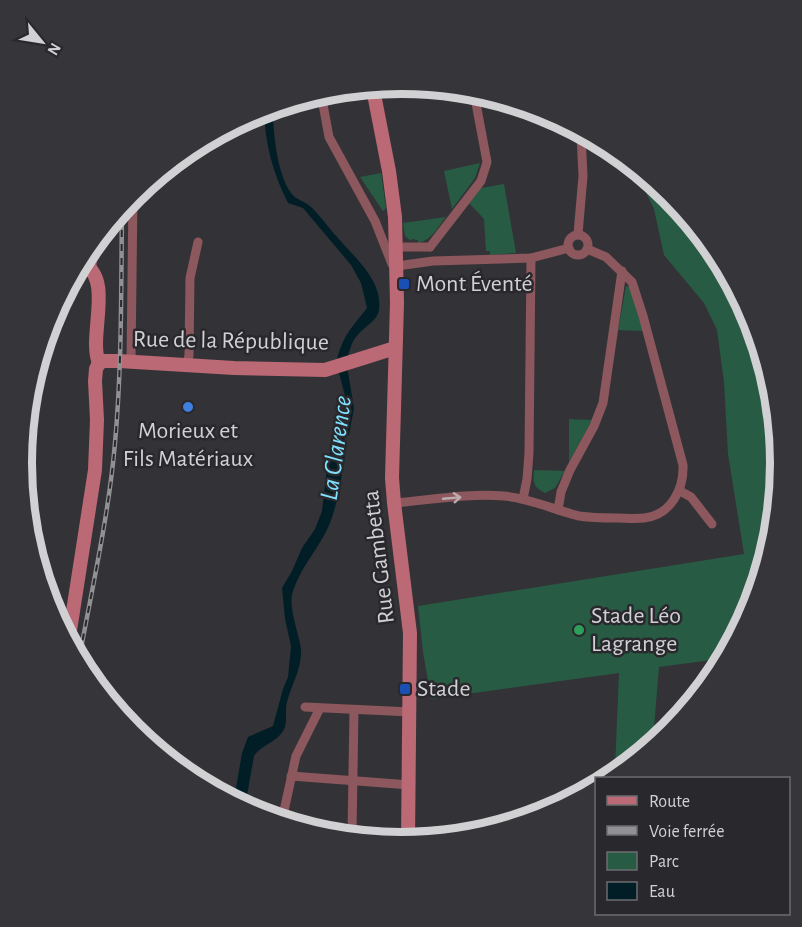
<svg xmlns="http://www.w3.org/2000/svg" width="802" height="927" font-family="'Alegreya Sans',sans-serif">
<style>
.green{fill:#275b44}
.water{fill:#011e26}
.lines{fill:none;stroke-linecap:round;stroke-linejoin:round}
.street{stroke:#8c575d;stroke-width:9}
.secondary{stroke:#bb6974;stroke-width:14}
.rail-casing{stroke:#919194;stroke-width:4.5}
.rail{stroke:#29292d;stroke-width:2;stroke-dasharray:7;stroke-linecap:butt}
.oneway{stroke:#bcacb0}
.transit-dot{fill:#1a4fb4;stroke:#29292d;stroke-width:2}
.shop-dot{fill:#3f7fe0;stroke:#29292d;stroke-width:2}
.leisure-dot{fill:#2e9e5b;stroke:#29292d;stroke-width:2}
.labels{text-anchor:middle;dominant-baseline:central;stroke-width:5;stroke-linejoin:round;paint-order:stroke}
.poi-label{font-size:24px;fill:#d1d1d4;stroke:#29292d;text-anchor:start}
.street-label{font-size:24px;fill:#d1d1d4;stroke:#29292d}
.water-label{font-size:26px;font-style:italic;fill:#7fe1ff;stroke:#29292d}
.rim{fill:none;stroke:#d1d1d4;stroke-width:8}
</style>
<rect width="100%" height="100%" fill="#333337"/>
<g class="green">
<path d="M480,163L475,178L452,209L444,171Z"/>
<path d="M636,172L670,195L752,318L781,463L752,609L719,659L659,667L654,727L672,729L669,732L615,769L619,673L431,699L423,652L418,606L744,554L728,454L724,382L717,330L704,303L664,255L654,209Z"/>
<path d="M381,173L386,208L383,211L360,177Z"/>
<path d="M504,184L516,253L490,255V251H486L484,219L469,203L481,188Z"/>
<path d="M446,217C438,227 432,240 418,243V240L412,239L411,241L405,236L403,223Z"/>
<path d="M626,286L632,288L643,331L618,330Z"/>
<path d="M569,419L592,420L569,462Z"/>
<path d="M534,470L565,471L555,488L545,493C533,487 533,483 534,470Z"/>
</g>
<g class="water">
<path d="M273,109C273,133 277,173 291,193C296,200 304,201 310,206C320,215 328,227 337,237C354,257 383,280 379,310C377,322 363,327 356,337C351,343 350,351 347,358L336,363C343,335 350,330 367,308L361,283L351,265L303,208L288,203C273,174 265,144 264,111Z"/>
<path d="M347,366L354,408L349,435H345L344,442L347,443C342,470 340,497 330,523C320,548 299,568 292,595C289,609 299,634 301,649C302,669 292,683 287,702C284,714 290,726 279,736C271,744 261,746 254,756L245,807L234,800L242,753L248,737L273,726L283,689L288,677L291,646L285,619L282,588L292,571L302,548L315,529L322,511L327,467L337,421L342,419L345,396L338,369Z"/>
</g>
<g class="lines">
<g class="street">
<path d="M322,99L329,137L375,221L392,264L397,266L433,261L531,258L569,248"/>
<path d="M578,234L583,176L581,135"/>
<circle cx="578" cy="245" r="10"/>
<path d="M397,247H430"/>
<path d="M430,247L481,181L487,162L475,98"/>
<path d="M92,269L93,253"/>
<path d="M131,361L133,194"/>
<path d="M187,365L189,355L190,278L198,242"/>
<path d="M680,491L691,497L712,524"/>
<path d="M523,499L527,479L529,453L531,258"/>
<path d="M394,503C430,500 468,493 504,496C530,498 554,510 579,516C592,518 603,518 616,518C625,518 635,519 644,518C671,515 684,489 683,465L643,316L632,282L606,257L587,249"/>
<path d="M558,510L561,492L570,470L594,426L603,403L622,271"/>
<path d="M305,707L411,712"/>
<path d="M291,776L410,785"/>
<path d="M282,820L296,756L320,708"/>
<path d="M352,834L354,710"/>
</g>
<g class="secondary">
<path d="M373,89L389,171L395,217L397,303L392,478L394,503L410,633L408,842"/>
<path d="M85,265C113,281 88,337 99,363"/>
<path d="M99,363L104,361H119L234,368L325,370L395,348"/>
<path d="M69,637L95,470L97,420L95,381L96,369L99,363"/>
</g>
<defs>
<path id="rail" d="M80,654C93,584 109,513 115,443C122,366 121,288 122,211"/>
</defs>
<use href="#rail" class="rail-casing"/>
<use href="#rail" class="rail"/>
</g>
<defs><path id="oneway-shaft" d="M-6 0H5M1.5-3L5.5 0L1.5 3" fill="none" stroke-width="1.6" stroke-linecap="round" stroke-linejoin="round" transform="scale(1.5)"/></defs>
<use class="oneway" href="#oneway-shaft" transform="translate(452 498) rotate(-5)"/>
<g class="transit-dot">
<rect x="398" y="278" width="12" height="12" rx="3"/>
<rect x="399" y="683" width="12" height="12" rx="3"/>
</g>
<circle class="shop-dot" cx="188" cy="407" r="6"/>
<circle class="leisure-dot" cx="579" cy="630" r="6"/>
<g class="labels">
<g class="poi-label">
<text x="416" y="284">Mont Éventé</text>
<text x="188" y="431" text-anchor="middle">Morieux et<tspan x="188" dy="28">Fils Matériaux</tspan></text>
<text x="591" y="616">Stade Léo<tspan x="591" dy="28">Lagrange</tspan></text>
<text x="417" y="689">Stade</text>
</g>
<g class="street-label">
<text transform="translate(231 341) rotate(1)">Rue de la République</text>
<text transform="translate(379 557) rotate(-97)">Rue Gambetta</text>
</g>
<g class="water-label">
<text transform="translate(336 448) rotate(-82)">La Clarence</text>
</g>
</g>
<path d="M0 0H802V927H0ZM32 463a369 369 0 1 1 738 0a369 369 0 1 1-738 0Z" fill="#36363a" fill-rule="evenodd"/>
<path class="rim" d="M32 463a369 369 0 1 1 738 0a369 369 0 1 1-738 0Z"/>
<rect x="595" y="777" width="195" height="138" fill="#29292d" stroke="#6c6c70" stroke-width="1.5"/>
<rect x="607" y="796" width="30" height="9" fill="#bb6974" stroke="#6c6c70" stroke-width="1.5"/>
<text x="649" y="807" font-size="18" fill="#d1d1d4">Route</text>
<rect x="607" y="826" width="30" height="9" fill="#919194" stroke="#6c6c70" stroke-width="1.5"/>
<text x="649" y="837" font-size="18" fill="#d1d1d4">Voie ferrée</text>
<rect x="607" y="852" width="30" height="18" fill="#275b44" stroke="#6c6c70" stroke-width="1.5"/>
<text x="649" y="867" font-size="18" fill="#d1d1d4">Parc</text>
<rect x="607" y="882" width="30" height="18" fill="#011e26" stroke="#6c6c70" stroke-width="1.5"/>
<text x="649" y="897" font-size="18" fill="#d1d1d4">Eau</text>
<g transform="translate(42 42) rotate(120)" stroke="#29292d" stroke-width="4.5" paint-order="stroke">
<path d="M0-4.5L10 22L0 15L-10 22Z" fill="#d1d1d4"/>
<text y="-9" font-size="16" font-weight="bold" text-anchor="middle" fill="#d1d1d4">N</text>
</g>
</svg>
